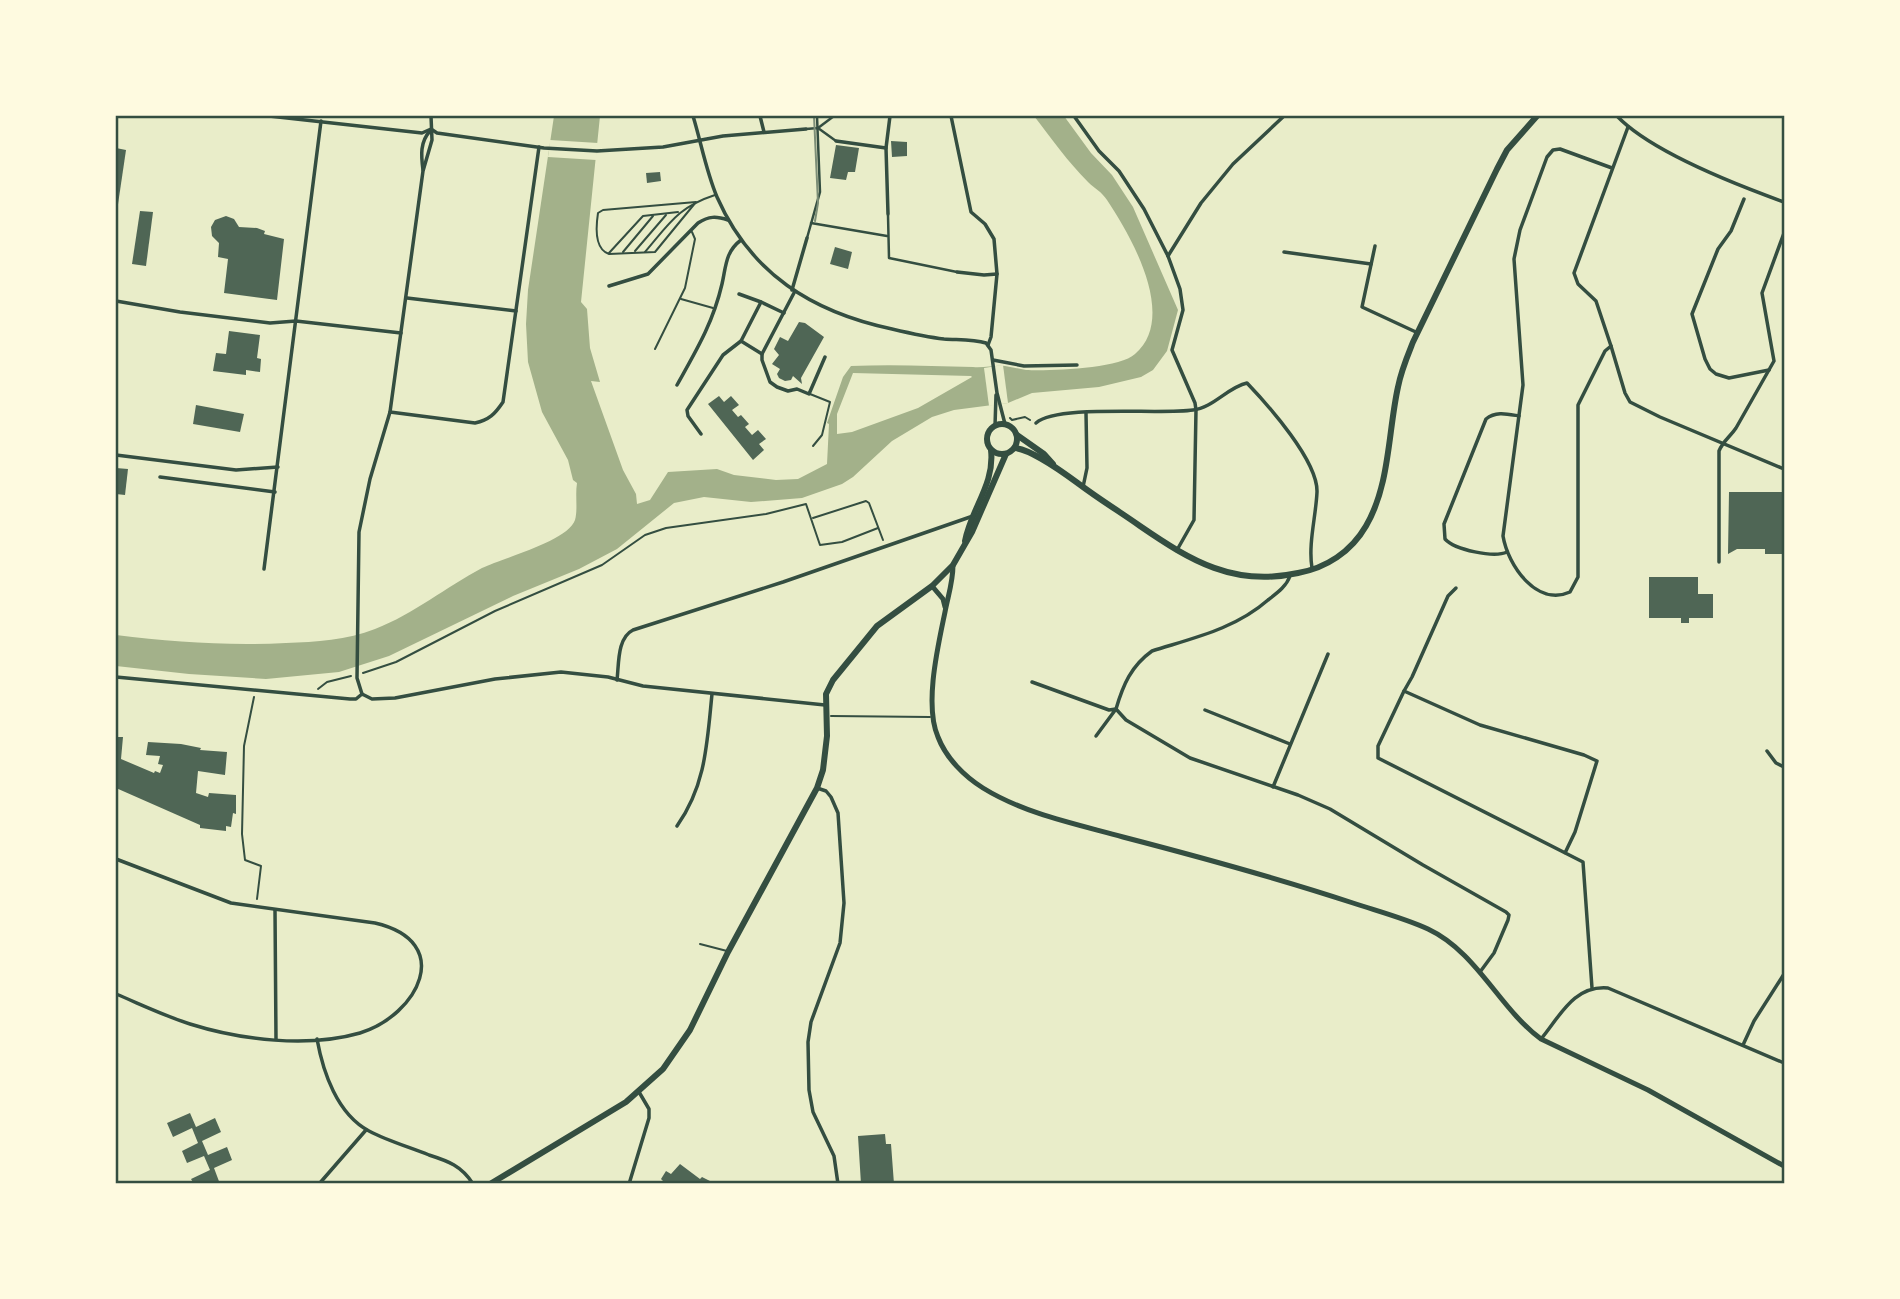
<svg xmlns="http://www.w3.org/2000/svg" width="1900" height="1299" font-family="'Fira Sans',sans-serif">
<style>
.water{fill:#a3b18a;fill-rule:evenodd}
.pier{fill:#e9edc9}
.building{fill:#4f6655}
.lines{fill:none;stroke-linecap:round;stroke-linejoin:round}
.path{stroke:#344e41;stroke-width:2}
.service{stroke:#344e41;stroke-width:2}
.pedestrian{stroke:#344e41;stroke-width:2.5}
.minor{stroke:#344e41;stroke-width:3.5}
.secondary{stroke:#344e41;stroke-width:5}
.primary{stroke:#344e41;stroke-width:6}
.tram{stroke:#7c8e77;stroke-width:2}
.neatline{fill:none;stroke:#344e41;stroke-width:2.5}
</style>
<rect width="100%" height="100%" fill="#e9edc9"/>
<path class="water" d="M554,116H600L581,302L587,309L590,348L600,382L591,381L623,470L636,494L637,504L650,500L668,472L717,469L734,475L776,480L798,479L827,464L829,424L827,423L843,377L851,366C892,364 933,366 973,367C984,368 995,365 1005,366C1012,367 1019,369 1026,370C1049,371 1119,369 1135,354C1178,317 1131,236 1107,200C1102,192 1094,188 1088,182C1068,162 1051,138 1034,116H1064L1091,153L1112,175L1133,207L1178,310L1167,351L1153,370L1141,377L1099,387L1032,393L1008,403L954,410L932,417L892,441L853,477L842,484L802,498L751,502L704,497L674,503L617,549L579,569L513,596L389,656L339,672L266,679L189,674L116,666V635C173,642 228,646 286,643C316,642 347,640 375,629C414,614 446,587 482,568C503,558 568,541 575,520C578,509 575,495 577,483L573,480L568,460L542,412L528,362L526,324L528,290ZM853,373L971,376L972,377L918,408L852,432L837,434V414Z"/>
<g class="pier">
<path d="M550,140L598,143L596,160L548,157Z"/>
<path d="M1003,365L1008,403L989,406L984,368Z"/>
</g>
<g class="building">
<path d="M891,141L907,142V156L892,157Z"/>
<path d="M836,145L859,148L855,172H848L846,180L830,178Z"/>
<path d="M116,148L126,150L117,211H116Z"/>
<path d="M660,172L661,181L647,183L646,173Z"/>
<path d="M140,211L153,212L146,266L132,264Z"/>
<path d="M226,216L234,219L239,227L257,228L265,231L264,234L284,239L277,300L224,293L228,259L218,257L219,243L212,236L211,227L215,220Z"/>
<path d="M835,247L852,252L848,269L830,264Z"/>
<path d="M799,322L805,323L824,337L801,378L802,384L793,376L791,380L785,381L779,378L777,374L780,369L772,364L779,355L774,349L780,337L788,341Z"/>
<path d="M229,331L260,335L257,358L261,359L260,372L246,370V375L213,371L216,353L226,354Z"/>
<path d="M719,396L724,402L731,396L739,405L732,410L738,417L741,415L749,424L745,427L752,435L758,430L766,439L759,444L764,450L753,460L708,404Z"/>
<path d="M196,405L244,414L240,432L193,424Z"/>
<path d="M116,468L128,469L125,495L116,494Z"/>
<path d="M1729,492H1784V554H1765V549H1737L1728,554Z"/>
<path d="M1649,577H1698V594H1713V618H1689V623H1681V618H1649Z"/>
<path d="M117,737H123L121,759L154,773L155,771L160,773L163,765L158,764L160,756L146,755L148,742L181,744L201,748L200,750L227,752L225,775L198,771L196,793L208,797L209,793L236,795V814L233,813L231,827L226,826V831L200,828V825L116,788Z"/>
<path d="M190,1113L196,1127L215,1118L221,1132L202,1141L208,1155L227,1147L232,1160L214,1168L220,1184H194L191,1179L210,1170L204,1156L187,1163L182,1151L198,1143L192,1128L173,1137L167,1123Z"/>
<path d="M885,1134L886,1144H891L894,1184H861L858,1136Z"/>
<path d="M680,1164L700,1179L702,1177L716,1184L665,1183L661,1179L666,1171L671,1174Z"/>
</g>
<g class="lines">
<g class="path">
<path d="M1010,418L1012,420L1025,417L1030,420"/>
<path d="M813,518L866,501L869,503L883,540"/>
<path d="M363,673L396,662L495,611L602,565L645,535L666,528L766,514L806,504L820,545L842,542L878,528"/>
<path d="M318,689L327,682L351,676"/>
<path d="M254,697L244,746L242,834L245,860L261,866L257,899"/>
</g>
<g class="service">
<path d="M696,202L655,252L609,254C594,249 596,226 598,213L603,210Z"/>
<path d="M635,251L666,215"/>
<path d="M623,252L653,216"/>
<path d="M645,252C669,224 678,207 715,195"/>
<path d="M609,253L643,216L678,212"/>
<path d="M681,299L713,308"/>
<path d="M655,349L685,288L695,239L692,232"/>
<path d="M810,394L830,402L822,435L813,446"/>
<path d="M831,716L930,717"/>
<path d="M700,944L727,951"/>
</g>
<g class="pedestrian">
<path d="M818,128L834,116"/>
<path d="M806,129L818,128L836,141"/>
<path d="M888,215L889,258L957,272"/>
<path d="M811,223L887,236"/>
<path d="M807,238L820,192L817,116"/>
</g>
<g class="minor">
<path d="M269,116L422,133L431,129L437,133L544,148L597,151L663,147L723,136L806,129"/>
<path d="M693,116C701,142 706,171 717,197C751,274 812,312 892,329C909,333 926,337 944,339C958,340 973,339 986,343L991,350L997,393L1005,424"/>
<path d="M760,116L764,132"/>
<path d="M951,116L971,212L985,224L994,239L997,274L991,337L988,345"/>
<path d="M1074,116L1099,151L1119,171L1144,209L1168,256L1180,289L1183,310L1172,350L1195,403L1196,410L1194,520L1177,550"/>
<path d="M1617,116C1651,152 1737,185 1784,202"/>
<path d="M836,141L886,148"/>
<path d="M1612,168L1560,149L1553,150L1547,157L1520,230L1514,259L1523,385L1503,536C1508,566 1537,607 1570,592L1578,577V405L1605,351L1611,346L1596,301L1578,284L1574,273L1628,127"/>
<path d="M423,170C421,155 420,142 430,131"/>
<path d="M1744,199L1731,231L1718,249L1692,314L1705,359L1710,369L1716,374L1729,378L1769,370"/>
<path d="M888,214L886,148L890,116"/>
<path d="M1375,246L1362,307L1418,333"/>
<path d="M1284,252L1371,264"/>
<path d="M1168,256L1201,203L1233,164L1284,116"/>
<path d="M957,272L984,275L997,274"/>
<path d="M609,286L648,274L698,223C709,216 716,216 728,220"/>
<path d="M792,290L807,238"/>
<path d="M795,291L762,354V360L770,382L777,387L788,391L797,389L809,394L825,357"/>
<path d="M739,294L761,302"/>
<path d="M407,298L516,311"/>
<path d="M116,301L180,312L270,323L296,321L401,333"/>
<path d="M741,341L762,354"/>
<path d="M1611,346L1625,393L1630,402L1660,417L1784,469"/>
<path d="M993,360L1024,366L1077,365"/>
<path d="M677,385C696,351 713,323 722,284C726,267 725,252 741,240"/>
<path d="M390,412L475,423C489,420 495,414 503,402L539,147"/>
<path d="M1036,423C1058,404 1161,415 1193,410C1213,408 1228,387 1247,383C1268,405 1318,461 1317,492C1316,516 1308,544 1312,568"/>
<path d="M995,426L996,395"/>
<path d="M701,434L688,416L687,410L723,355L741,341L761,302L784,313"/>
<path d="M116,455L236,470L278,467"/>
<path d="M160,477L275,492"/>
<path d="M1083,487L1087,468L1086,413"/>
<path d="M1507,552C1494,558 1455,550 1445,539L1444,524L1486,419C1496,411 1507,414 1519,416"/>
<path d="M1719,562V451C1723,441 1730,437 1736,428L1774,361L1762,293L1784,233"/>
<path d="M264,569L321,121"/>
<path d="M1290,576C1286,587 1277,593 1268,600C1235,629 1193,638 1152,651C1131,666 1123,685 1116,709L1126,720L1190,758L1298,795L1330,809L1423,865L1506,912L1509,915L1508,920L1494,953L1480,972"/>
<path d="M116,677L350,699H356L362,694L372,699L395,698L495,679L561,672L608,677L643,686L825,705"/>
<path d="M617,680C619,664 617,638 633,630L783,582L973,516"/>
<path d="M1032,682L1109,710L1116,709L1096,736"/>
<path d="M1404,691L1412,677L1448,596L1456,588"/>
<path d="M362,694L357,678L359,532L370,479L390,412L423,171L432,140L431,116"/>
<path d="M1205,710L1290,744"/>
<path d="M1767,751L1776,763L1784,767"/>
<path d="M1273,787L1328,654"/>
<path d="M817,788L826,791L831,797L838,813L844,903L840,943L811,1022L808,1042L809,1090L813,1112L834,1156L838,1184"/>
<path d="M677,826C706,785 707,743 712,694"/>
<path d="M1565,853L1575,832L1597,761L1584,755L1480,725L1404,691L1378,746V758L1583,862L1592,988"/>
<path d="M116,859L231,903L375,923C456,942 418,1015 360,1033C308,1048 241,1040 190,1024C165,1016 140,1004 116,994"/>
<path d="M275,910L276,1039"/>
<path d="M317,1039C323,1072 337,1114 369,1131C388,1141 409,1147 429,1155C448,1161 462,1166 473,1184"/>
<path d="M1541,1039C1560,1016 1574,985 1608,988L1784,1063"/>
<path d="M1743,1045L1754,1021L1784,974"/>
<path d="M319,1184L366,1130"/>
<path d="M629,1184L649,1118V1109L639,1092"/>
</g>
<g class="secondary">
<path d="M953,565C953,582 948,596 945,612C938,646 924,705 938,737C946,758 964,776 983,788C1025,814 1076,824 1123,837C1200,857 1277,878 1353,903C1377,911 1404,918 1428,929C1477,952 1499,1008 1541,1039L1648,1090L1784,1166"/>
<path d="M932,586L943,599L945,607"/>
</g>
<g class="primary">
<circle cx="1002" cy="439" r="15"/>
<path d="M1017,435L1044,454L1053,464"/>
<path d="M1015,448C1033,450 1064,473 1079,484C1099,499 1120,512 1140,526C1191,561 1234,587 1298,573C1326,568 1351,552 1366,526C1390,485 1388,432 1398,387C1401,371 1407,357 1413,342L1497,169L1507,150L1537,116"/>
<path d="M965,541C971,509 995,484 991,450"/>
<path d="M490,1184L626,1102L663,1069L690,1030L728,952L817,788L823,770L827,736L826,694L833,680L877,626L932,586L953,565L972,532L1006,454"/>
</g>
<path class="tram" d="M814,116L818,203L815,221"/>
</g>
<rect width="1900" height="1299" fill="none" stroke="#fefae0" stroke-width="234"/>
<rect x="117" y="117" width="1666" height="1065" class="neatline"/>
</svg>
